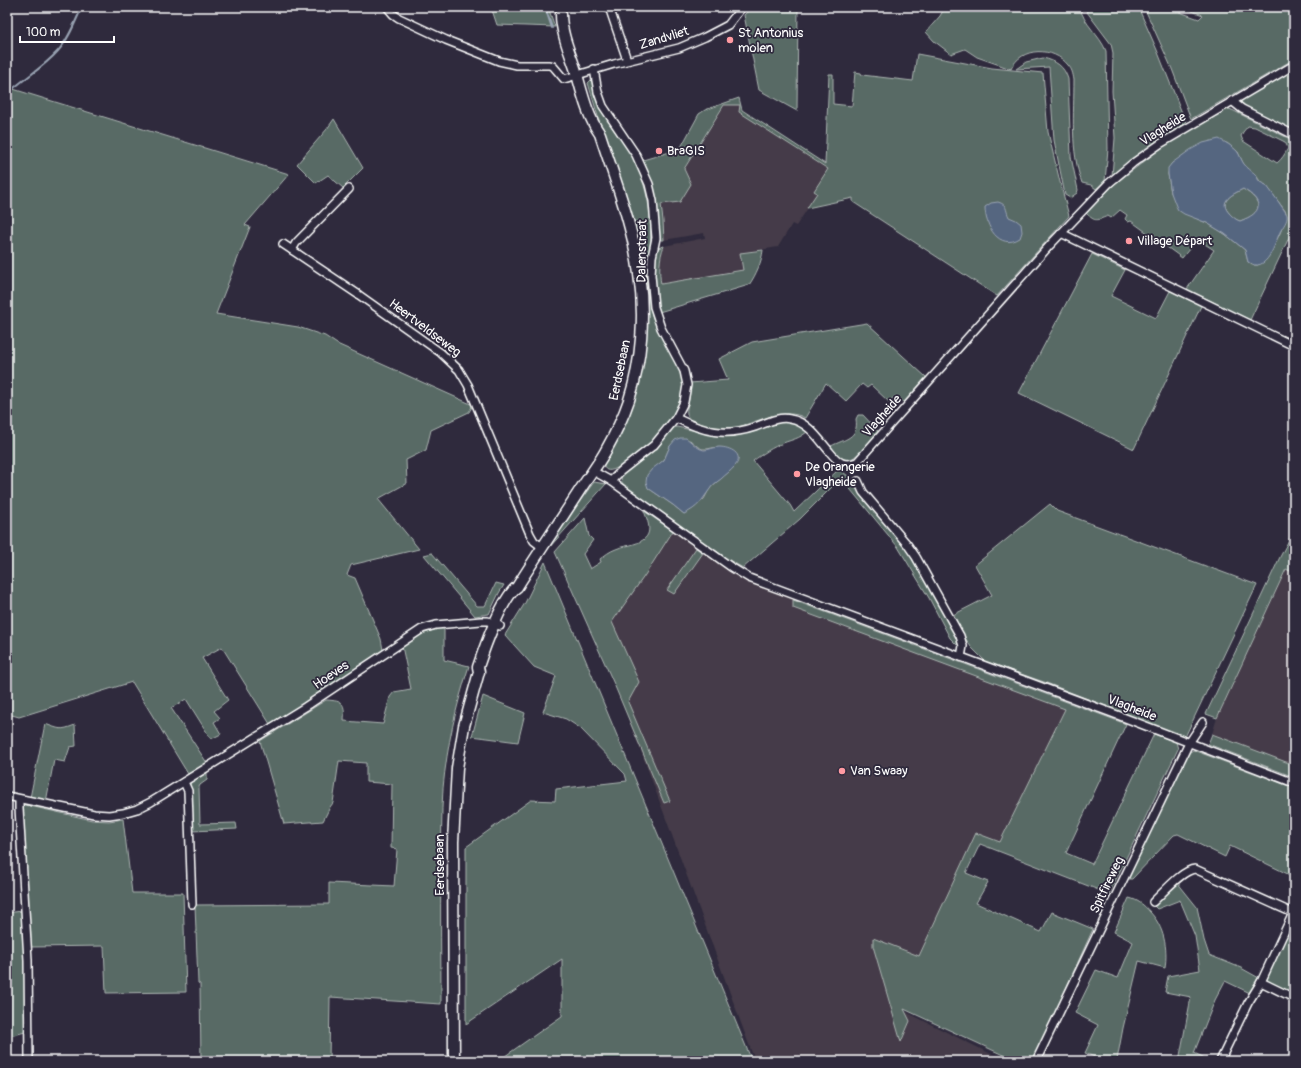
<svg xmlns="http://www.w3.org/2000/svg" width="1301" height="1068" font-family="Pangolin,sans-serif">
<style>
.built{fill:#443b48}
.green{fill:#586b65;stroke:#acb5b2;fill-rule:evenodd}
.water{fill:#556680;stroke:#99a3b3;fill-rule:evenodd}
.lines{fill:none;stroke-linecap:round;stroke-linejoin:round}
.stream{stroke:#99a3b3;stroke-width:2}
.street-casing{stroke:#fff;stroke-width:10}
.secondary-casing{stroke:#fff;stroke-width:13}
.street{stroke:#2f2a3d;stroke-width:7}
.secondary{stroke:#2f2a3d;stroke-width:10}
.poi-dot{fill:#ff9aa2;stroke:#2f2a3d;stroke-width:1.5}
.labels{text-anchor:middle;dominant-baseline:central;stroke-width:3.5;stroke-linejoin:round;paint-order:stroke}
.poi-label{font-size:13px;fill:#fff;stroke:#2f2a3d;text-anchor:start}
.street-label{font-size:13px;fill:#fff;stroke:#2f2a3d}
</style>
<rect width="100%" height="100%" fill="#2f2a3d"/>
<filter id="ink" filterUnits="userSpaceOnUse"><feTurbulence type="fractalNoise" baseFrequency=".025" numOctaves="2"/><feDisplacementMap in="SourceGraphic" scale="8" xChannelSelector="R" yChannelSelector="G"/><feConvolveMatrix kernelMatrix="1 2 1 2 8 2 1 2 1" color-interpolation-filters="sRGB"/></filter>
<g filter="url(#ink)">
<g class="built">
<path d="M724,105H740V112L828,169L815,191L818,193L796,226L792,224L778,247L741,253L743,270L661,284L660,263L662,252L664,246L705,238L704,233L664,240L663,221L660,204L680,202L684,169Z"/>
<path d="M674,530L741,578L1071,705L1001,847L978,838L919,960L882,953L904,1011L1005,1061H755L641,751L614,684L616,682L596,628Z"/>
<path d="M1286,569L1294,573V765L1212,734L1217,718Z"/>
</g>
<g class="green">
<path d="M491,7H548L555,27L497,25Z"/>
<path d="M759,7H798L797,111L759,90L744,15L749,10Z"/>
<path d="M945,7H1080C1083,24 1100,35 1106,51L1108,149L1105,181L1096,189L1091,185L1082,183C1070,150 1074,114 1074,80C1073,74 1072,69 1068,65C1054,47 1021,46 1011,69L977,57L965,49L951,54L934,41L926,32L940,16Z"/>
<path d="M1085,7H1138L1157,50L1186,123L1160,140L1112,176L1115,138L1112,91L1113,53L1111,44L1087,12Z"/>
<path d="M1144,7H1166L1199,19L1203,15L1181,7H1294V59L1191,119L1172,69Z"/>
<path d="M917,54L992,68L1043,73L1048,132L1060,182L1069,216L997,296L853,202V198L807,208L817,193L814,191L828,169L739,112L740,105H724L684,169L691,184L680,202L661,204L663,221L664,240H661L658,238C658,209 655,187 643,160L680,149L699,114L705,110L739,98L742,110L825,164L829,74H833V104L852,106L855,72L861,73L862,75L913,81Z"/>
<path d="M1043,58C1056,61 1064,66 1068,79L1071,157L1078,190L1077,193L1070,198L1065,195L1054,140L1049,67L1016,69L1026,62Z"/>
<path d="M1294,68V134L1243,107L1241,103V99Z"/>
<path d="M591,80C593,84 593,88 594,92C595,98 598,103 601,109C609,125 621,139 631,154C641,172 648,195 650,215C653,248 644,282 652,315C658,335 685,372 684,390C682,409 666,427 653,441C647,446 600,490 604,460L623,422L646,317L611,160L588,83Z"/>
<path d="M13,89L289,174L245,225L250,227L216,314L298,327L325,336L337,344L473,405L469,412L431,430L426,450L406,460L407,483L378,499L419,549L351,565L347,575L355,578L381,639L383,650L328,688L270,724L222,647L202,658L228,700L214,711L220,718L214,722L221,734L211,739L186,699L171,708L207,763L188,774L132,682L19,717L12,715L7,728V95Z"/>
<path d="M1226,108L1232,110L1294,141V227L1250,320L1187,289L1214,250L1197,239L1182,258L1131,221L1128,222L1125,219L1127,215L1120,210L1111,218L1108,216C1095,221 1095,222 1085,212L1116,183L1172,140ZM1248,126L1255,127L1285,142L1288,148C1285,154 1282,159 1277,163L1243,141L1241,136L1243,132ZM1227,143L1238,152L1243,163L1249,170L1256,175L1261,183L1266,185L1286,212C1282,237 1273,246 1258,265H1252L1248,262L1245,250L1225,234L1207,223L1197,219L1171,193L1168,174L1169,168L1172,163Z"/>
<path d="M334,119L363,168L343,188L328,175L316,183L297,164L327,129Z"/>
<path d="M1243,189C1264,202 1263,213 1240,221C1236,220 1233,217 1230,214C1217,201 1233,194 1243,189Z"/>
<path d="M664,246C659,258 659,272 661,284L743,270L740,253L763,250C762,261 756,275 749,285L659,312C656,296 650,262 658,248Z"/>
<path d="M1092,254L1125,270L1111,296L1156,318L1170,291L1201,306L1134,449L1019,393Z"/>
<path d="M867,323L926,377L904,402L894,397L889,402L871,385L867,388L862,384L846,401L826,383L805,418C786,407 758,421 739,427C728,428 689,429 687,414C686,410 688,404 689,399C690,394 690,388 690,383L728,380L719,359L752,342Z"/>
<path d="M858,415H863L878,431C872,438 853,465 843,460C839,458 834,450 831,446C845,439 859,438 856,419Z"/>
<path d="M788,421C795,423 802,426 807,432C798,439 794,439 783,443C773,447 762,454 753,461L790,505L794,512L839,469L848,476L906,547L920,571L958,637L957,645L950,638L929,598L898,547L841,478L800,519L743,568L729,560L626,487C622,483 620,481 622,475L649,454L673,428L677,427L715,435L782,422ZM690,440C702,451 702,450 717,447L734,467L710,488L704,499L684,514L673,505L648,488L659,464L664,460L670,446Z"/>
<path d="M594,482L606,484L548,549L547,546Z"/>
<path d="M1050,504L1057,511L1257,585L1185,737L1044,682L986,662L971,647L951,616L992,595L975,565Z"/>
<path d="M644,511L673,531L645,575L612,622L639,682L628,702L670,801L664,803L614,684L555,552L585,518L589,536L593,540L583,554L590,569L601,562L600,559C605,555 610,551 616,549C622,546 629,546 634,544C654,538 650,526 644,511Z"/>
<path d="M1291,536L1294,538V573L1286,569L1217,718L1206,714L1280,557Z"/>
<path d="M696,548L703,553L674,594L667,590Z"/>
<path d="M432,553L477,606H485L496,583L504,585L499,593L489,614L475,616L424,555Z"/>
<path d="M545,562L752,1061H498L562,1016V959L466,1024V847L531,800L555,801L556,789L627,781L625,774L580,728L566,719L543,712L556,676L534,667L505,635L525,603Z"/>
<path d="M793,600L1126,724L1066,853L1092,864L1154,734L1176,742L1178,749L1109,894L980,844L966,873L988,882L976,903L1041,932L1052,912L1093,929L1033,1061H1016L904,1009L910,1021L901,1042L873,946V938L919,956L976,833L1000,842L1065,709L793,608Z"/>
<path d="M440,628H444V660L469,666C456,706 447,746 443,788C441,815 442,843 441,870C440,915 441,960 441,1004L330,997L329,1061H201L200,984L198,983L195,905L329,904V883L394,886L397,849L391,848L392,784L366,782V763L339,761L333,803L330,807L323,821L284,824L260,741L326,700C344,701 345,703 344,721L383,724L390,697L394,692L411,689L402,646L422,634Z"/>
<path d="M483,696L525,713L518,742L472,736Z"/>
<path d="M45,724C60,729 60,731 75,725L76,746L70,747L65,762L54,760L46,802L30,798Z"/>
<path d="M1212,734L1294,765V777L1208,744Z"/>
<path d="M1193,750L1294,788V877L1230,846L1225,857L1178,834L1174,835L1132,879H1126L1187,754Z"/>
<path d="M207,773V780L200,785L199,787L200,824L236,823L237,829L192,831L190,783Z"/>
<path d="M21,804L92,820L109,821L123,819L132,893H183L186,992L106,993L104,946L31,947Z"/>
<path d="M1177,882L1197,907L1204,940L1209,955L1241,968L1259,978L1250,993L1225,981L1215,1000L1194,1053L1212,1061H1179L1191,997L1165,992L1168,976L1200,970L1195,936L1180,900L1157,909L1153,905Z"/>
<path d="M1129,898C1138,900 1144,905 1150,912C1164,927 1168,948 1165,968L1139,961L1123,1028L1117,1060L1119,1061H1104L1085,1053L1098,1025L1075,1013L1096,970L1118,978L1133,942L1114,932Z"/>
<path d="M22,911L25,969V1032L7,1037V913Z"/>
<path d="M1294,920V994L1264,980Z"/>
</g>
<g class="water">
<path d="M1219,139C1225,142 1232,146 1237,151C1240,155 1241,160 1244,164C1247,168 1252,171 1255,174C1257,177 1258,180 1260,182C1262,183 1264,184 1266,185C1268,187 1286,212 1287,215C1288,221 1283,226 1280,232C1275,243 1267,275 1248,262L1245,250L1225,234L1207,223L1184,214L1178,210L1176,206L1171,193L1168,174V168L1172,163L1190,150L1203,143ZM1243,189C1264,201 1263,213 1240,221C1236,220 1233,217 1230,214C1217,201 1233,194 1243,189Z"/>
<path d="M998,202C1008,205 1005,209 1009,217L1016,220L1021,224L1022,232L1020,238C999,251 985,226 985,207L991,203Z"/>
<path d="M680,438H686C691,441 697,449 704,450C709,450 714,447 719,447C730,447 745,454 735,466C731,471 725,475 721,479C717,482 712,485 710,489C701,501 699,507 684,514L673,505L648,488L646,482L647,475L652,469L664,460L670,446L675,440Z"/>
</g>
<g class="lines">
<g class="stream">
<path d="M545,7L552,28"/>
<path d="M7,94C23,79 43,68 58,51C69,39 75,22 82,7"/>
</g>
<defs>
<g id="street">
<path d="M387,7L393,14L399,18L446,40L499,61L517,65H550L553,66L564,79L614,64L679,48L705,37L728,25L742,7"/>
<path d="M609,7L627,60"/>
<path d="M594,69L598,92L603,106L636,155L649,184L653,201L656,238L652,257L651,275L654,307L661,328L684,371L687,385L684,402L676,418L654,445L621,471L611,481"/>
<path d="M1232,101L1242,109L1294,135"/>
<path d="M1061,233L1294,346"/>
<path d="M283,244L359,295L441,353L459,370L468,385L530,534L534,541L542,547"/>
<path d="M292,250L296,243L349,189"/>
<path d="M676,418C704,432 725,437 755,427C766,423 779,416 790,419C808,422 818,438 829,451C833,456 837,461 842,463C847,465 852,464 857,462L1050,245L1108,184L1133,163L1160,144L1294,65"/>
<path d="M593,471L611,481L731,567L749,578L1120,716L1294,783"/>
<path d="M858,481L863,492L907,544L916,557L960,636L963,646L961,657"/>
<path d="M184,782L188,791L192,904"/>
<path d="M7,796L94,814L109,815L123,813L137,809L151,802L305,707L422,629L436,625L481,621H488L500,626"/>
<path d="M19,799V808L28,960L29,1061"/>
<path d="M1153,902C1163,893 1182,870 1195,869L1293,913"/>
<path d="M1261,982L1294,911"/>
<path d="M1036,1061L1189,743L1203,722"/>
<path d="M1220,1061L1248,1003L1261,982L1294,998"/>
</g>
<path id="secondary" d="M454,1061L453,842L457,768L464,726L479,672L478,667C484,649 502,598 517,587C537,555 558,524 578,493C587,479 597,466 605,452C614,436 623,418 629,400C642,360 645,315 639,274C633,226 615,180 600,134C587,116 582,92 576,71C570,53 561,33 561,14"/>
</defs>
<use href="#street" class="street-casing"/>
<use href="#secondary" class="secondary-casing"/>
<use href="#street" class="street"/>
<use href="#secondary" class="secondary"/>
</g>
</g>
<g class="poi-dot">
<circle cx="730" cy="40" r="4"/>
<circle cx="659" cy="151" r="4"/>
<circle cx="1129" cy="241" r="4"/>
<circle cx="797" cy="474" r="4"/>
<circle cx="842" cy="771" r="4"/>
</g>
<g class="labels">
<g class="poi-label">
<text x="738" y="33">St Antonius<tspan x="738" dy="15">molen</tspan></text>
<text x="667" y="151">BraGIS</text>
<text x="1137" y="241">Village Départ</text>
<text x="805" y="467">De Orangerie<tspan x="805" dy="15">Vlagheide</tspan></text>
<text x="850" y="771">Van Swaay</text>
</g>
<g class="street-label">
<text transform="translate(664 38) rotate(-17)">Zandvliet</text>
<text transform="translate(1163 129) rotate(-32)">Vlagheide</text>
<text transform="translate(642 251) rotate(-89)">Dalenstraat</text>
<text transform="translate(425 328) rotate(37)">Heertveldseweg</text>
<text transform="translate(620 370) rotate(-78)">Eerdsebaan</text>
<text transform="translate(882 416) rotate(-48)">Vlagheide</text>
<text transform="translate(331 675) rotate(-34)">Hoeves</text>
<text transform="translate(1132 708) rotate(21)">Vlagheide</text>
<text transform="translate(440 865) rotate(-90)">Eerdsebaan</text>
<text transform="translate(1107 885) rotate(-64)">Spitfireweg</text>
</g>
</g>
<rect width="1301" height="1068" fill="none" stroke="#2f2a3d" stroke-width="24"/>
<rect x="12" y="12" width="1277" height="1044" fill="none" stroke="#fff" stroke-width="1.5" filter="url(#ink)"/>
<path d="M20 36v6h94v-6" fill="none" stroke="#ffffff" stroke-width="2"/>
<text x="26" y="36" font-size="12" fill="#ffffff" stroke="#2f2a3d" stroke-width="3" paint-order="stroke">100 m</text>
</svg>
